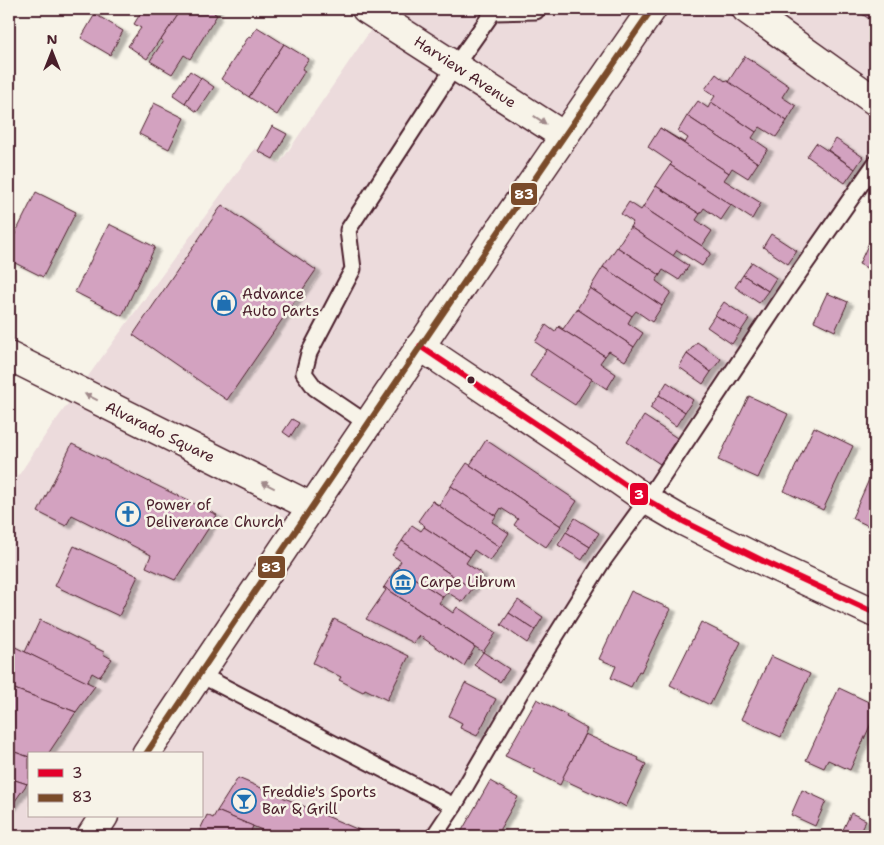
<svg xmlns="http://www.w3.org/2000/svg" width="884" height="845" font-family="'Shantell Sans',sans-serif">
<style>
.built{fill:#ecdbdc;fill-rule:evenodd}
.building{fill:#d3a2c0;stroke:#4a1f2b;filter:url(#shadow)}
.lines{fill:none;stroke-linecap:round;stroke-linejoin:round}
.service-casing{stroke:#4a1f2b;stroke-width:19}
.minor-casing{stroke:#4a1f2b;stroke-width:31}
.primary-casing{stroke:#4a1f2b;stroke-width:31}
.service{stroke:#f7f3e8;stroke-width:15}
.minor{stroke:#f7f3e8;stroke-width:28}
.primary{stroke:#f7f3e8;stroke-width:28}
.bus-1-casing{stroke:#f7f3e8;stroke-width:10}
.bus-2-casing{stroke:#f7f3e8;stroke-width:10}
.bus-1{stroke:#e4002b;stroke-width:6}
.bus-2{stroke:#7a4b2a;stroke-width:6}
.oneway{fill:#a0898a}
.bus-dot{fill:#4a1f2b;stroke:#f7f3e8;stroke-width:2}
.labels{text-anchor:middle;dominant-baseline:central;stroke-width:5;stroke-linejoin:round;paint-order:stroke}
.street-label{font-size:15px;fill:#4a1f2b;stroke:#f7f3e8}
.poi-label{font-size:15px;fill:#4a1f2b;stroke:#f7f3e8;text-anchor:start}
.line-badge{stroke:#f7f3e8;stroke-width:2}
.badge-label{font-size:14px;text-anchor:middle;font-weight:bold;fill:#fff}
</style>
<defs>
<filter id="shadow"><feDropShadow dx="5.5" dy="3" stdDeviation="1" flood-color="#0004"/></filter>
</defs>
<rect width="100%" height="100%" fill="#f7f3e8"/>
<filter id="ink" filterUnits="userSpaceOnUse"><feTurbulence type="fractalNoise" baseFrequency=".02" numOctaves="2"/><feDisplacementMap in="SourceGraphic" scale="10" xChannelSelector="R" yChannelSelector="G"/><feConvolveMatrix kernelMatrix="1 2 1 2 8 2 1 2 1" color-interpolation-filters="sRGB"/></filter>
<g filter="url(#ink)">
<path class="built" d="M385,9H875V177L583,592L441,836H9V490L48,431L255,148L280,163ZM29,754H201V816H29Z"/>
<g class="building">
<path d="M143,9H182L161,40L160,39L147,59L128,46L141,28L134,24Z"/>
<path d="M182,9H217L214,13L217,15L190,59L184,55L172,74L150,61L163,41L161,40Z"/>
<path d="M855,9H875V23Z"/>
<path d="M95,14L123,31L110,55L81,38Z"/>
<path d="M257,27L284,44L249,97L221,79L249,36L251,37Z"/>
<path d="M284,44L309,59L302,69L305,71L277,115L249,97Z"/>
<path d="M745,56L789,86L782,97L796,106L787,121L728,82Z"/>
<path d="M190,71L201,78L185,103L173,95Z"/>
<path d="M716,74L725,81L726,80L787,121L776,137L760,127L756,132L711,102L715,96L705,89Z"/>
<path d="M201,78L214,87L197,112L185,103Z"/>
<path d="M698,101L708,108L711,102L756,132L752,138L768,149L758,163L687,116Z"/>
<path d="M154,103L184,118L169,149L139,134Z"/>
<path d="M687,116L758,163L748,178L732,168L729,173L660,128L685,143L688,138L678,131Z"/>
<path d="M272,126L287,134L273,159L258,151Z"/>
<path d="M660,128L729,173L724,180L761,203L752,219L670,165L672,163L648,147Z"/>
<path d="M836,139L863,157L855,169L828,150Z"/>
<path d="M816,143L855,169L845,183L807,156Z"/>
<path d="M670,165L731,205L721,220L704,208L700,214L656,186Z"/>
<path d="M656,186L700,214L696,220L712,231L702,246L643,207Z"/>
<path d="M36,192L76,212L43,277L9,260V246Z"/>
<path d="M629,202L641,210L643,207L702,246L711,253L702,266L677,250L673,256L630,227L633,222L621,214Z"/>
<path d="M222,205L316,270L227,400L133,335Z"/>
<path d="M109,224L155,247L122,316L75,292Z"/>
<path d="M630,227L689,266L679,280L663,270L660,275L617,247Z"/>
<path d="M875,230V272L859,264Z"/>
<path d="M771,234L797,251L788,264L763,247Z"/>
<path d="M617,247L660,275L656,281L671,292L662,306L603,267Z"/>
<path d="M752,262L776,278L768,291L743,275Z"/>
<path d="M603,267L662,306L652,322L636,311L632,316L590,288Z"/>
<path d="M743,275L768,291L759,303L735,287Z"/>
<path d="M590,288L632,316L628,323L643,333L634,347L577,309Z"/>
<path d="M827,293L848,302L835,331L814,321Z"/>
<path d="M724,302L749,319L741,331L715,315Z"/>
<path d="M577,309L634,347L625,361L609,351L605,356L558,327L559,326L563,329Z"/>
<path d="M715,315L741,331L732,344L707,327Z"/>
<path d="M546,325L555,332L558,327L605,356L600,363L616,374L607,389L535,342Z"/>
<path d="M697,342L721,359L711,372L687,354Z"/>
<path d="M547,349L592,379L575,405L530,376Z"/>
<path d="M687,354L711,372L703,384L679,367Z"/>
<path d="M667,382L693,400L685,412L659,395Z"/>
<path d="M659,395L685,412L676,426L650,408Z"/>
<path d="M749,396L788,414L758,478L718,460Z"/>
<path d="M644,416L677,438L660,464L627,442Z"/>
<path d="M292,419L299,423L290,437L283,432Z"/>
<path d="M814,427L853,446L823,510L784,491Z"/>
<path d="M486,440L577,501L561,526L470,465Z"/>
<path d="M72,444L217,515L175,580L146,567L151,555L72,515L66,526L38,512Z"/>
<path d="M467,463L561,526L546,547L514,525L518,519L501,508L496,516L451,486Z"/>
<path d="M875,466V529L852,518Z"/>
<path d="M451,486L496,516L492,522L509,533L500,547L432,501L439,505Z"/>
<path d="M432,501L500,547L490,561L474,550L470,557L424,527L425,526L418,521Z"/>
<path d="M575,518L599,533L590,547L566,532Z"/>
<path d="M412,525L421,531L424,527L470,557L466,563L482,574L472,589L402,541Z"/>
<path d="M566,532L590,547L582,560L558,545Z"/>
<path d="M402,541L472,589L463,602L447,592L443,597L397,567L401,561L392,555Z"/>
<path d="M74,546L138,576L119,616L55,586Z"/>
<path d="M397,567L443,597L439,603L453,613L457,607L496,633L483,652L509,669L500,682L474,665L483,652L384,587Z"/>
<path d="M384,587L475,647L464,666L420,636L414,643L366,619L386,590L383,588Z"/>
<path d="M631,591L671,609L641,672L639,671L631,687L611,678L616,666L599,659Z"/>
<path d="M518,600L543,617L535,630L509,613Z"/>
<path d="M509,613L535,630L527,643L501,625Z"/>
<path d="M334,619L409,656L387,700L365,689L363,692L339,680L341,677L313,663Z"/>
<path d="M40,620L104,652L103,654L112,659L99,677L92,673L87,683L25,652Z"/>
<path d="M701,622L741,642L710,705L670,685Z"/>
<path d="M9,644L95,686L76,712L9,687Z"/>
<path d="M771,656L810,674L781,737L741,719Z"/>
<path d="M465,683L496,699L477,736L460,728L462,723L449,716Z"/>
<path d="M9,687L76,712L48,754H29V757L9,750Z"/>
<path d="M839,688L875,705V715L850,770L828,760L824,768L806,760Z"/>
<path d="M537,699L567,715L566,717L587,729L560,785L534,772L535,770L505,756Z"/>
<path d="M585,734L639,758L638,760L646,764L626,807L619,803L618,805L562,779Z"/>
<path d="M9,750L29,757V782L27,784L9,778Z"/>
<path d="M9,778L27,784L10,808L9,807Z"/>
<path d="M238,778L373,836H276L217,811Z"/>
<path d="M490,781L518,797L496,836H463L460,834Z"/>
<path d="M802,790L826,801L815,826L791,815Z"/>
<path d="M217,811L253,826L249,836H197L207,815L213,818Z"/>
<path d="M851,813L866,820L858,836H840Z"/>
</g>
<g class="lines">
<defs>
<g id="service">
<path d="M368,424L315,388L304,373L309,353L353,269L348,230L455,66L493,12L536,11L537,9"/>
<path d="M199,674L454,806"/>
<path d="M434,836L454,806L523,688L602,562L647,500L787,290L875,164"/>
</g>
<g id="minor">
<path d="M366,9L564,136"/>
<path d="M746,9L875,101"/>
<path d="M420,346L578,452L647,500L683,521L763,561L875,613"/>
<path d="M9,356L312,507"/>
</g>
<g id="primary">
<path d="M146,754C313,504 481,255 652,9"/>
<path d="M91,836L104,816"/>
</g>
</defs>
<use href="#service" class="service-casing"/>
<use href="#minor" class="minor-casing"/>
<use href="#primary" class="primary-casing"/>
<use href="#service" class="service"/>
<use href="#minor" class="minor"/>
<use href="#primary" class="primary"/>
<defs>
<path id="bus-1" d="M420,346L578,452L647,500L683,521L763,561L875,613"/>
<path id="bus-2" d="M146,754C313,504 481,255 652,9"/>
</defs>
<use href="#bus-1" class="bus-1-casing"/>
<use href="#bus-2" class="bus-2-casing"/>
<use href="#bus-1" class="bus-1"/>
<use href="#bus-2" class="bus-2"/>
</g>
<defs><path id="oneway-solid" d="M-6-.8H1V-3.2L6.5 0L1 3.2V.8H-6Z" transform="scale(1.25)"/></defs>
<g class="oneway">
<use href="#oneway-solid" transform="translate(540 120) rotate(33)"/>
<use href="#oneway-solid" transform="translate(91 397) rotate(-154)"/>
<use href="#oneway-solid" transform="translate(268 485) rotate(-154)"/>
</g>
</g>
<defs>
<symbol id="shop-ring" viewBox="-11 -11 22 22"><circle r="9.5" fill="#f7f3e8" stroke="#1f6fb2" stroke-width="1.5"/><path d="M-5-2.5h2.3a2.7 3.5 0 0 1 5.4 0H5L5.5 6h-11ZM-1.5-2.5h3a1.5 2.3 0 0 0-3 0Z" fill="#1f6fb2"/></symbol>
<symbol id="church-ring" viewBox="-11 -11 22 22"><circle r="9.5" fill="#f7f3e8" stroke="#1f6fb2" stroke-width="1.5"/><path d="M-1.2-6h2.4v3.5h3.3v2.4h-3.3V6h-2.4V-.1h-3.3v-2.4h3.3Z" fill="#1f6fb2"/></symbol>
<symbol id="museum-ring" viewBox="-11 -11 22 22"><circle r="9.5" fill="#f7f3e8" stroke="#1f6fb2" stroke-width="1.5"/><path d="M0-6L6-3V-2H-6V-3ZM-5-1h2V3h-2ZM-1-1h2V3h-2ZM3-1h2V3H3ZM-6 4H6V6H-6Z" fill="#1f6fb2"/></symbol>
<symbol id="bar-ring" viewBox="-11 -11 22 22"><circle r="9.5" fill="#f7f3e8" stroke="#1f6fb2" stroke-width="1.5"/><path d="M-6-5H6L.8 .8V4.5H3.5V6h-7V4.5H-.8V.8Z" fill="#1f6fb2"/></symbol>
</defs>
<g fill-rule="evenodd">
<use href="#shop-ring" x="210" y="289" width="28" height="28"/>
<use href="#church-ring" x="114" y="500" width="28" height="28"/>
<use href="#museum-ring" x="389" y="568" width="28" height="28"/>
<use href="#bar-ring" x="230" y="787" width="28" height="28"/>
</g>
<circle class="bus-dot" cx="471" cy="380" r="4.5"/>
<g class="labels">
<g class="street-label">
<text transform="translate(465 72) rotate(33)">Harview Avenue</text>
<text transform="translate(160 432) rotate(26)">Alvarado Square</text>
</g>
<g class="poi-label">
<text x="242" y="294">Advance<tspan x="242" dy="17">Auto Parts</tspan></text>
<text x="146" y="505">Power of<tspan x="146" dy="17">Deliverance Church</tspan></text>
<text x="420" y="582">Carpe Librum</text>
<text x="262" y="792">Freddie's Sports<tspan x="262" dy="17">Bar &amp; Grill</tspan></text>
</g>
</g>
<g class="line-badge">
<rect x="510" y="182" width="28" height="24" rx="5" fill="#7a4b2a"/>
<rect x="629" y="482" width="20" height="24" rx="5" fill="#e4002b"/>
<rect x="257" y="555" width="29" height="24" rx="5" fill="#7a4b2a"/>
</g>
<g class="badge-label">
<text x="524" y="199">83</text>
<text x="639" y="499">3</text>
<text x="271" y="572">83</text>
</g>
<rect width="884" height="845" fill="none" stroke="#f7f3e8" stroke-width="30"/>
<rect x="15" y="15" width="854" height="815" fill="none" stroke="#4a1f2b" stroke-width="2" filter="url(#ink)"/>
<rect x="28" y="752" width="175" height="65" fill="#f7f3e8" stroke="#b29e9c"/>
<rect x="38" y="769" width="25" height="8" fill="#e4002b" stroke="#b29e9c"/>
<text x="72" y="778" font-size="15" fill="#4a1f2b">3</text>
<rect x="38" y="794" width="25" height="8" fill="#7a4b2a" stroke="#b29e9c"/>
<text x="72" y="802" font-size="15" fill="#4a1f2b">83</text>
<g transform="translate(52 52)" stroke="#f7f3e8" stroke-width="4" paint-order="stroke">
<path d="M0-4L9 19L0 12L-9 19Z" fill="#4a1f2b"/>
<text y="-8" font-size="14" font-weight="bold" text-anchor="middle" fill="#4a1f2b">N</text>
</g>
</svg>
